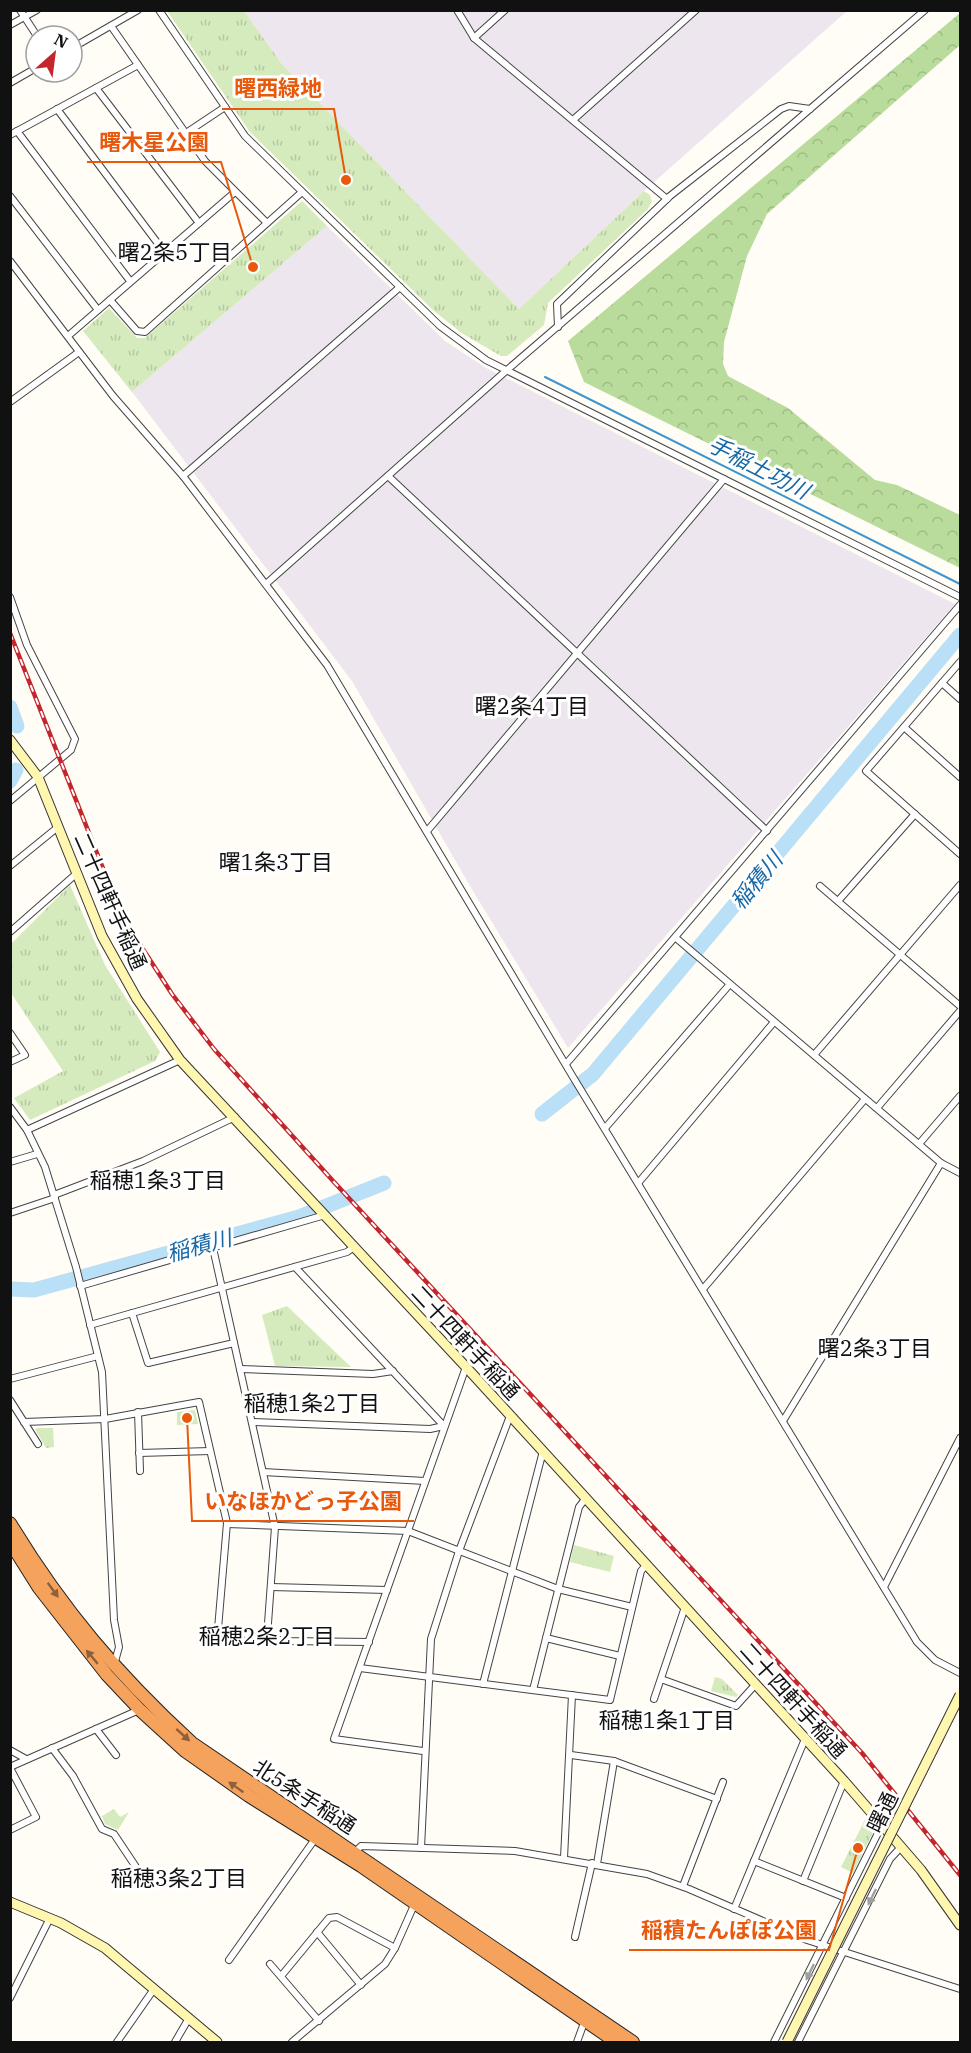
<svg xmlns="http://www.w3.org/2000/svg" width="971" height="2053" font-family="'IBM Plex Serif','Noto Sans JP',serif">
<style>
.industrial{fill:#eee6ef}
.forest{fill:url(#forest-crowns)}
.park{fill:url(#park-tufts)}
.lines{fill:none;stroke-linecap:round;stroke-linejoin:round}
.stream{stroke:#3f96cf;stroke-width:2}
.river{stroke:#b9e0f7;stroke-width:15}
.street-casing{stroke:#444;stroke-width:8}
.secondary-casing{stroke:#333;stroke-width:11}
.highway-casing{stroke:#222;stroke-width:14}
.street{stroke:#fff;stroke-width:6}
.secondary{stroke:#fff6b0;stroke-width:9}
.highway{stroke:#f5a25d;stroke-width:12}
.rail-casing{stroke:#c4262e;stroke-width:4.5}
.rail{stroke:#fff;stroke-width:2;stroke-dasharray:7;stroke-linecap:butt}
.secondary-bridge-casing{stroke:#333;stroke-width:11;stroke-linecap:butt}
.secondary-bridge{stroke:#fff6b0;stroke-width:9}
.oneway{fill:#8e613b}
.oneway2{fill:#a0a0a0}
.labels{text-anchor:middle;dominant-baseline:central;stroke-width:6;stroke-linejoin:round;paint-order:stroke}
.street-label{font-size:21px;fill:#111;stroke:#fff}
.neighbourhood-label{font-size:22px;fill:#111;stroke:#fff}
.water-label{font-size:22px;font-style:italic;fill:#1768a6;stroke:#fff}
.leader{fill:none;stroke:#e8590c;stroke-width:2}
.callout-dot{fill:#e8590c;stroke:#fff;stroke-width:2}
.callout-label{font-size:22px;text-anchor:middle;font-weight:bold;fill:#e8590c;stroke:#fff;stroke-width:6;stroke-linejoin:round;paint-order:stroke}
</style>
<defs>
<pattern id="forest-crowns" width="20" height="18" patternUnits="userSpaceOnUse" patternTransform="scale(1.5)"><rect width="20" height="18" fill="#b9dc9c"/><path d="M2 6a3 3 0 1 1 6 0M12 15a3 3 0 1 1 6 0" fill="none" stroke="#9ebc85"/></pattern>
<pattern id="park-tufts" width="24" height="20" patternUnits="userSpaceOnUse" patternTransform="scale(1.5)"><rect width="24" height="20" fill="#d5ebbd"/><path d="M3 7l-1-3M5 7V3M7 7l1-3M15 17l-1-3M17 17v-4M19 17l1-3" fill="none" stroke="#b6c8a1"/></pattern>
</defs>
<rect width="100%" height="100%" fill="#fffdf5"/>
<g class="industrial">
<path d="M244,11H847L644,191L519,309L282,64Z"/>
<path d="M327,226L445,341L486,368L955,604L568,1048L470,886L352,681L132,392Z"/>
</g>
<path class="forest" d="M960,13V45L767,214L747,256L724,342L723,364L728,376L788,408L875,480L897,485L960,515V568L584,382L568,341Z"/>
<g class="park">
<path d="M167,11H244L282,64L519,309L644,191L650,195L652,202L647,210L548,303L544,325L507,356H501L463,334L434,311L250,132Z"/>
<path d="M302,201L327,226L132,392L83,331L109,308L137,338H145Z"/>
<path d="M70,885L105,965L160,1052L155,1061L30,1120L14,1098L63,1071L11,993V944Z"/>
<path d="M287,1306L351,1367L275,1366L262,1315Z"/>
<path d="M195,1410L198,1424L177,1425V1412Z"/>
<path d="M38,1428H53L54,1447L46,1448L35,1429Z"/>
<path d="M574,1545L614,1556L610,1572L570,1562Z"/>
<path d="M715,1677L722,1679L738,1695L736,1697L711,1691Z"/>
<path d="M114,1809L120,1817L129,1812L118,1830L105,1824L102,1816Z"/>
<path d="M866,1818L875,1828L853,1873L841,1867Z"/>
</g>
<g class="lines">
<path class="stream" d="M545,377L960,584"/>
<g class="river">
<path d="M10,707L17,726"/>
<path d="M10,781L16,770"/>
<path d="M542,1114L593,1074L960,635"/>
<path d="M10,1289L34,1290L299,1217L384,1183"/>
</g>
<defs>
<g id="street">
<path d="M20,10L37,36"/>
<path d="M159,10L245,136L440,326L486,360L960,597"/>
<path d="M457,10L474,38L667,199"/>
<path d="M10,25L37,10"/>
<path d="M111,26L205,161L267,223"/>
<path d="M474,38L505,10"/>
<path d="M72,48L138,10"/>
<path d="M10,83L36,68"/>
<path d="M96,88L199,223"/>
<path d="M57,109L165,253"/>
<path d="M573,120L696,10"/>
<path d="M17,131L130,281"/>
<path d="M186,133L225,107"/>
<path d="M10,135L138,65"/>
<path d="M10,196L98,310"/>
<path d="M10,261L113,396L183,476L327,665L573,1077L917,1642L935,1660L960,1673"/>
<path d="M110,300L137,331L145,332L302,192"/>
<path d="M558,327L557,304L670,196L781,109L789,106L810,109"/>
<path d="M68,336L235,192"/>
<path d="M10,402L79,352"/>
<path d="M183,476L400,287"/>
<path d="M388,476L767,831"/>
<path d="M266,584L507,370L925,10"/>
<path d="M10,597L27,645L75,739L71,750L10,801"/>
<path d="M960,662L866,771L960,854"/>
<path d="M942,683L960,699"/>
<path d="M904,727L960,777"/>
<path d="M428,830L724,479"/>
<path d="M10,866L58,827"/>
<path d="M820,886L960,1006"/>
<path d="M838,901L915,814"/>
<path d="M10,932L76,874"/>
<path d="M676,938L941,1163L960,1173"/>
<path d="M10,1033L25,1055L10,1062"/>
<path d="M814,1055L960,885"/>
<path d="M566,1064L960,605"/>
<path d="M10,1107L27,1130L45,1167L76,1267L102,1372L114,1620L119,1647L114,1665"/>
<path d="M877,1108L960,1011"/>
<path d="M606,1127L730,984"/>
<path d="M27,1130L180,1060"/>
<path d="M919,1144L960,1096"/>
<path d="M10,1162L37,1154"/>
<path d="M639,1182L774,1022"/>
<path d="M54,1195L143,1161L235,1117"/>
<path d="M10,1213L55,1198"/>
<path d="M213,1248L275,1527L267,1637"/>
<path d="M295,1267L444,1426"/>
<path d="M80,1286L325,1215"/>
<path d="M703,1289L865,1099"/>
<path d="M132,1313L148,1363L234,1343"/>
<path d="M90,1325L347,1252L354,1247"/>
<path d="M240,1369L373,1374L393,1371"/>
<path d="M10,1379L98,1356"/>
<path d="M10,1400L38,1444"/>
<path d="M138,1412L140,1471"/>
<path d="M783,1421L941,1163"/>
<path d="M24,1422L105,1419L199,1402L227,1523L218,1629L286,1641L369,1642"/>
<path d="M252,1422L430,1429L444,1426"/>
<path d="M139,1453L210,1451"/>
<path d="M263,1472L425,1481"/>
<path d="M227,1524L408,1531L558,1589L632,1607"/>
<path d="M271,1587L387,1590"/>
<path d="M884,1587L960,1438"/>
<path d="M546,1638L620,1656"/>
<path d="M360,1668L610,1700L641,1571L647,1564"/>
<path d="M661,1679L736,1706L755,1685"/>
<path d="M483,1684L543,1451"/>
<path d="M533,1690L579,1507L586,1498"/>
<path d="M654,1699L685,1607"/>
<path d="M96,1729L116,1755"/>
<path d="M52,1748L73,1776L102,1829L114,1834L136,1867"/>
<path d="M10,1750L26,1759"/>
<path d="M423,1751L334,1739L466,1367"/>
<path d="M571,1755L614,1761L717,1799"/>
<path d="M10,1767L139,1710"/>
<path d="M10,1768L36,1817L10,1830"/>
<path d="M421,1848L431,1639L459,1551L510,1416"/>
<path d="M354,1853L361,1846L515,1851L647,1874L689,1889L807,1940L960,1989"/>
<path d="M564,1858L572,1695"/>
<path d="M754,1861L846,1898"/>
<path d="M597,1864L614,1761"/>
<path d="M803,1881L844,1781"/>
<path d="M683,1886L723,1782"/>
<path d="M734,1909L805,1739"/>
<path d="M317,1932L361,1985"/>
<path d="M575,1937L592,1863"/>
<path d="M229,1960L315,1839"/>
<path d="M270,1964L319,2021"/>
<path d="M282,1975L329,1918L337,1917L395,1948"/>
<path d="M10,1998L50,1918"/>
<path d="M117,2042L154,1989"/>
<path d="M175,2042L189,2018"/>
<path d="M292,2042L385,1964L395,1948L415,1903"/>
<path d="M577,2042L585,2020"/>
<path d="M774,2042L882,1825"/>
<path d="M798,2042L890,1859L901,1847"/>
</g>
<g id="secondary">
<path d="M10,740L38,777L102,936L137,999L180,1060L466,1367L844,1781L921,1870L960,1925"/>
<path d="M10,1902L61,1923L105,1948L217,2042"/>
</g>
<g id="highway">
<path d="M10,1523C62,1609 118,1675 192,1743L633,2042"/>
<path d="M10,1542L39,1588L107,1675L140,1710L185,1751L249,1796L361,1866L616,2042"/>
</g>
</defs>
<use href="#street" class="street-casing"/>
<use href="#secondary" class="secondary-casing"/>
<use href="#highway" class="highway-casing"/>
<use href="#street" class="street"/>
<use href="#secondary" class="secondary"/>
<use href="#highway" class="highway"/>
<defs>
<path id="rail" d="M10,633L106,876L139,943L172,994L214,1049L334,1182L862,1753L960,1875"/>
</defs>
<use href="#rail" class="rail-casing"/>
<use href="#rail" class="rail"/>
<defs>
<path id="secondary-bridge" d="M787,2042L960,1695"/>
</defs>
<use href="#secondary-bridge" class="secondary-bridge-casing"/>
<use href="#secondary-bridge" class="secondary-bridge"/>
</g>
<defs><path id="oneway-solid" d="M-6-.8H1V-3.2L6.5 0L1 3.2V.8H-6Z" transform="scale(1.5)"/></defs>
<g class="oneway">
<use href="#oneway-solid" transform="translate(53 1590) rotate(54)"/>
<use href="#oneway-solid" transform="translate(92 1657) rotate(-130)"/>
<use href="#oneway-solid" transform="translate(183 1735) rotate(42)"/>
<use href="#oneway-solid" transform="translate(236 1787) rotate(-145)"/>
</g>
<g class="oneway2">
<use href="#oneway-solid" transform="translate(872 1897) rotate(116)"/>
<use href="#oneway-solid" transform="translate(810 1972) rotate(116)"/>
</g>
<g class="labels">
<g class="street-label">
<text transform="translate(111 901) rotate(66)">二十四軒手稲通</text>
<text transform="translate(466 1342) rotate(47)">二十四軒手稲通</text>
<text transform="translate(794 1700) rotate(48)">二十四軒手稲通</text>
<text transform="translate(305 1796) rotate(33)">北5条手稲通</text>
<text transform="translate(882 1812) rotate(-64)">曙通</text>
</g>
<g class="neighbourhood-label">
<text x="175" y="251">曙2条5丁目</text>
<text x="532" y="705">曙2条4丁目</text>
<text x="276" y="861">曙1条3丁目</text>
<text x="158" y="1179">稲穂1条3丁目</text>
<text x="875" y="1347">曙2条3丁目</text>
<text x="312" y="1402">稲穂1条2丁目</text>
<text x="267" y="1635">稲穂2条2丁目</text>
<text x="667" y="1719">稲穂1条1丁目</text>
<text x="179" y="1877">稲穂3条2丁目</text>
</g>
<g class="water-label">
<text transform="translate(759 467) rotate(27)">手稲土功川</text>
<text transform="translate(756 880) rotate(-50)">稲積川</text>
<text transform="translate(199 1245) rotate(-15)">稲積川</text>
</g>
</g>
<path class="leader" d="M346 180L334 109H222M253 267L221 162H87M187 1418L192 1521H414M858 1848L829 1950H629"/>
<g class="callout-dot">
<circle cx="346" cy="180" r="6"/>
<circle cx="253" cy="267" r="6"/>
<circle cx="187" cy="1418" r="6"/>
<circle cx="858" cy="1848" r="6"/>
</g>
<g class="callout-label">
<text x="278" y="96">曙西緑地</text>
<text x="154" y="150">曙木星公園</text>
<text x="303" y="1509">いなほかどっ子公園</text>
<text x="729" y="1938">稲積たんぽぽ公園</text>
</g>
<rect width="971" height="2053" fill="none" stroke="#111111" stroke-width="24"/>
<g transform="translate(54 54) rotate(28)"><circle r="28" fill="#ffffff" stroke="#a0a0a0" stroke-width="1.5"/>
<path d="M0-4.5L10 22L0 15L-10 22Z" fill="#c4262e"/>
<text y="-9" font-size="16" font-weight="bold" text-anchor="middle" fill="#111111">N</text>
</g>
</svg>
